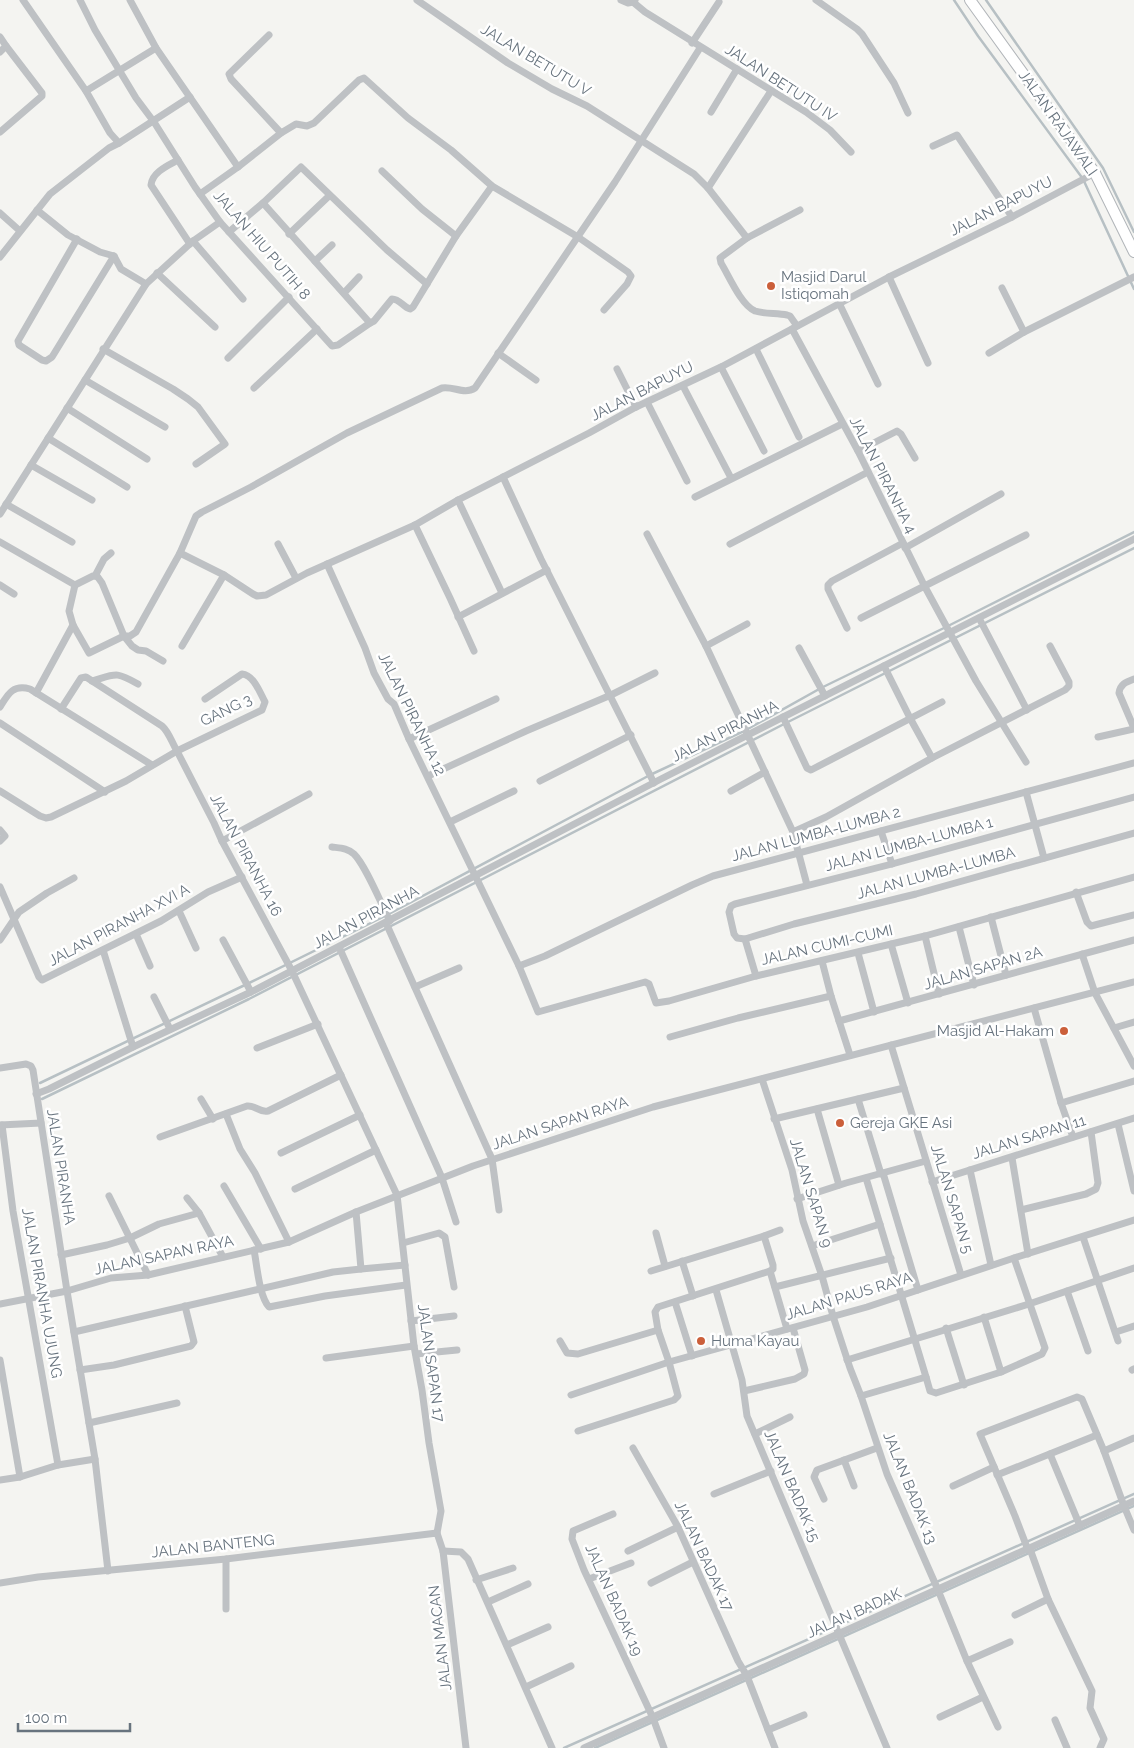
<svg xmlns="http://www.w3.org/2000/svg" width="1134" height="1748" font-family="Raleway,sans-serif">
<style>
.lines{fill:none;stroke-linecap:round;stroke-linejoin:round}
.stream{stroke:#b7c0c4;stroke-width:2.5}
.secondary-casing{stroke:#b1b5b9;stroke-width:12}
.minor{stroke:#bec1c4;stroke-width:7}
.secondary{stroke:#fff;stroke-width:10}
.poi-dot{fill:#cb5f3a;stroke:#fff;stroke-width:2}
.labels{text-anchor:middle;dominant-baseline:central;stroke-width:5;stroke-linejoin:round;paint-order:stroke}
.street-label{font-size:15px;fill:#67737e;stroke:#fff}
.poi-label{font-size:15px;fill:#67737e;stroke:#fff;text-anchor:start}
</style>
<rect width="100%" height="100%" fill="#f4f4f1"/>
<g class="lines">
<g class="stream">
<path d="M954,0L978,36L1083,179L1134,289"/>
<path d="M986,0L1103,168L1134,232"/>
<path d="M40,1083L247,984L387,915L650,775L746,730L821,688L946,627L1134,532"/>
<path d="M42,1099L249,999L786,723L1134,548"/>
<path d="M564,1748L1134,1494"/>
<path d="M595,1748L1134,1506"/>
</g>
<defs>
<path id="secondary" d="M970,0L1095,173L1134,252"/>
</defs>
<use href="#secondary" class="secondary-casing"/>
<g class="minor">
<path d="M23,0L86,91L110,133L119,143L190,97"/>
<path d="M80,0L95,30L136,98L154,122L195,187L220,222L332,346L338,345L370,323"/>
<path d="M130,0L156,48L238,167"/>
<path d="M417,0L508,63L552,89L587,106L694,174L708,188L747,238L720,258L721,263C729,276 741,305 755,311C765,314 777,313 787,315L790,316L797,326"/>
<path d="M621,0L628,3L633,2"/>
<path d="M635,0L633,2L645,12L806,112L830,130L851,152"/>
<path d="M816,0L857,29L862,34L894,83L908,113"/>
<path d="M269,35L229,74L231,79L281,133"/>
<path d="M0,37L6,46L0,52"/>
<path d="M692,43L719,2"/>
<path d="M86,91L156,48"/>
<path d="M711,112L737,69"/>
<path d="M0,132L42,96V93L6,46"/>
<path d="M933,146L957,135L1012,217"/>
<path d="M178,160C169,165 152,172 151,185L190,244"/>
<path d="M382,171L422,209L456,236"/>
<path d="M708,188L771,91"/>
<path d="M200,194L238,167L281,133L296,124L307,126L314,123L359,80L364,78L408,118L451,150L492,186L578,237L628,272L631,276L627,284L604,310"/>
<path d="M263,203L370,323L374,321L392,299C400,299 403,307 410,309L413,307L456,236L492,186"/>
<path d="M37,210L68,235L100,252L114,256L121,269L146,284"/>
<path d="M0,213L20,231"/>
<path d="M229,232L263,203L301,167L387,250L427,284"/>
<path d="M289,234L329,196"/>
<path d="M747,238L800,210"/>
<path d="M77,239L18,341L19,345L42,360L46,361L52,357L114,256"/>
<path d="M193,241L243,299"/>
<path d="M0,257L50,194L109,148L119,143"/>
<path d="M315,261L332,245"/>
<path d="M157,273L215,327"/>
<path d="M889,277L928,363"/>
<path d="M1002,288L1024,332"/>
<path d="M344,293L359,277"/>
<path d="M839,303L878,384"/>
<path d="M792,329L858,451L925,587L976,681L1026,762"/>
<path d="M103,349L173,389L188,399L198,407L225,444L196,464"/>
<path d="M756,349L799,437"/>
<path d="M498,353L536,380"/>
<path d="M989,353L1024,332L1134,277"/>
<path d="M228,358L289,297"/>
<path d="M721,367L764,451"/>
<path d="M617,369L636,407"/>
<path d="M85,380L165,427"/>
<path d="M683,386L731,478"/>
<path d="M254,388L317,329"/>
<path d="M647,402L687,481"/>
<path d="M67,408L147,459"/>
<path d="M48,438L127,487"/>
<path d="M858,451L897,431L901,434L915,458"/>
<path d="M31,465L92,500"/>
<path d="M503,477L541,559L654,783"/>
<path d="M695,497L842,424"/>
<path d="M458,500L502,593"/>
<path d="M6,504L72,542"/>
<path d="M0,514L146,284L193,241L220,222"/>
<path d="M415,525L450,598L474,651"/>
<path d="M647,534L706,646L793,832L826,817L932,758"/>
<path d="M0,542L75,585L69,611L73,625L89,653L124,636H130L136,632L180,553L224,575L253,594L257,596L266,595L307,573L415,525L458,500L589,433L636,407L721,367L889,277L1012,217L1095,173"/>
<path d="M278,544L296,578"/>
<path d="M730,544L868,472"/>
<path d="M905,548L1001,494"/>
<path d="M180,553L196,516L202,512L251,487L347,433L442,388C454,386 464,395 475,388L615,182L700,48"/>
<path d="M327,564L365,648L374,673L388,699L394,704L409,739L519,966L538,1012L645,982L649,984L656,1003L669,1001L756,976L925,936L1134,877"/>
<path d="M95,576L104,559L111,553"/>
<path d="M0,585L14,594"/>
<path d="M75,585L93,576H97L102,583L124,636L132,646L138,650L146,651L163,661"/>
<path d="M458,617L547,570"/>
<path d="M861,618L1026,535"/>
<path d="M979,618L1027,710"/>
<path d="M847,628L828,589V585L832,581L903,543"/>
<path d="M182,646L224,575"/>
<path d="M706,646L747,624"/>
<path d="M799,648L825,696"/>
<path d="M884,666L910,718L932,758L1065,690L1069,686V682L1050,646"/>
<path d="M1134,679C1126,682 1120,684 1119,693L1134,728"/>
<path d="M92,681C116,674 115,671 138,684"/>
<path d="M36,693L73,625"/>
<path d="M205,699L242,674C254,675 260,693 265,702L262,710L177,751L214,823L222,841L292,971L397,1195L414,1346L422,1390L429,1443L441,1511L437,1533"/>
<path d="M0,707C8,694 13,684 30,689L152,765"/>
<path d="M783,717L807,768L811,770L942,702"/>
<path d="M0,723L105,792"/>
<path d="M1098,737L1134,729"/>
<path d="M409,739L496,699"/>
<path d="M428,776L526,731L611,695L655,673"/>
<path d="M540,781L631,735"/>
<path d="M0,791L40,816L46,818L51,817L126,781L177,751C172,743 169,732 162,726L86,677L81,678L61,709"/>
<path d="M731,791L765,772"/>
<path d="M1026,792L1044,858"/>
<path d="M1134,797L892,864L735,904L731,906L729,912L734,934L737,938L745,939L794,924L916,894L1134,833"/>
<path d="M450,822L514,791"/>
<path d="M0,830L5,836L0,841"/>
<path d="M881,831L892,864"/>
<path d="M793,832L807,885"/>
<path d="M222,841L309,794"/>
<path d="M332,847C340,848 348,848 354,854C366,866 381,904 390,921"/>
<path d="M0,887L39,977L42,980L161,921L208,892L242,877"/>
<path d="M1076,892L1087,922L1091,926L1134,915"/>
<path d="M179,911L196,948"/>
<path d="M991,917L1006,975"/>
<path d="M386,923L492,1159L499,1210"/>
<path d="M959,927L974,985"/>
<path d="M136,934L150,966"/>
<path d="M925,936L939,994"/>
<path d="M745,939L756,976"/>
<path d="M0,940L19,912L47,893L74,878"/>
<path d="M223,940L251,992"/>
<path d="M891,944L908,1003"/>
<path d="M339,947L442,1178L456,1222"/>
<path d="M103,950L133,1047"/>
<path d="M858,953L874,1012"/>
<path d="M1082,954L1095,993L1134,1066"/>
<path d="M822,961L831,996L850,1055"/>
<path d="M519,966L545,956L692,885L713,876L1134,763"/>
<path d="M415,987L459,968"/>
<path d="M154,997L170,1029"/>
<path d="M1034,1008L1061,1103L1073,1137"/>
<path d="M839,1021L1134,940"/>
<path d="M1114,1028L1134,1022"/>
<path d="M670,1037L738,1018L831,996"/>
<path d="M891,1045L961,1275"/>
<path d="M257,1048L318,1024"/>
<path d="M0,1068L26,1064L31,1066L33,1070L67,1291L95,1459L108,1571"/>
<path d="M762,1079L792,1170L803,1221L822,1276L833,1316L850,1368L861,1396L926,1377L930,1391L936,1393L1001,1372L1042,1354L1045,1348L1014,1258"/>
<path d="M36,1094L49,1089L133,1047L251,992L661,779L1134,539"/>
<path d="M201,1099L213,1119"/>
<path d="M858,1099L881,1174"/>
<path d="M1061,1103L1134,1081"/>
<path d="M817,1109L839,1185"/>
<path d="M226,1114L240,1149L255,1173L289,1242"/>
<path d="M774,1119L904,1088"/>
<path d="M1118,1124L1134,1191"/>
<path d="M0,1125L41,1123"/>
<path d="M2,1125L13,1211L58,1465"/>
<path d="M160,1137L247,1106C256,1105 259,1113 268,1111L341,1075"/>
<path d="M281,1153L360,1115"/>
<path d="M1012,1158L1028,1254"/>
<path d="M970,1170L991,1265"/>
<path d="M883,1173L918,1290"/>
<path d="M866,1178L926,1377"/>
<path d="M932,1182L1134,1118"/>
<path d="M224,1186L261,1249"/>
<path d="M295,1189L376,1150"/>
<path d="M109,1196L148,1275"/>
<path d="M187,1198L199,1213L223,1257"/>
<path d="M797,1199L846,1183L926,1161"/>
<path d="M1021,1210L1086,1194L1096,1189L1098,1183L1091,1132"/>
<path d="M656,1233L665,1266"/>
<path d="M764,1236L780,1230"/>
<path d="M1083,1237L1118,1341"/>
<path d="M403,1243L439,1233L445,1237L454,1287"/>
<path d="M812,1246L880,1224"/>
<path d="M254,1250C257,1265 259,1296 269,1307L325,1296L406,1285"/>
<path d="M61,1255L107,1245L130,1238L159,1224L199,1213"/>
<path d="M682,1261L693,1296"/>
<path d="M361,1269L405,1265"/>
<path d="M770,1271L787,1329"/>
<path d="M775,1287L891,1258"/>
<path d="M716,1290L742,1380L747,1416L887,1748"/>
<path d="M1067,1291L1088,1351"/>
<path d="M675,1302L692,1356"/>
<path d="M0,1304L67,1291L111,1278L148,1275L289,1242L356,1212L473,1166L653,1107L1134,982"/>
<path d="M984,1317L1001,1372"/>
<path d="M411,1321L454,1316"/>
<path d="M946,1328L964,1385"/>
<path d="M74,1332L333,1272L361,1269L356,1212"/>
<path d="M1116,1332L1134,1326"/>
<path d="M560,1341L567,1353L578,1354L658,1330"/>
<path d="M416,1354L457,1350"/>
<path d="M326,1358L414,1346"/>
<path d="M0,1360L20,1477"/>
<path d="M847,1360L1029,1304L1134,1268"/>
<path d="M80,1370L114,1365L191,1346L194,1342L185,1306"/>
<path d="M1132,1370L1134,1369"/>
<path d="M744,1391L795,1379L804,1374L805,1370L793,1328"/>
<path d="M571,1395L669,1362L867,1307L1014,1258L1134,1220"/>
<path d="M861,1396L887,1474L938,1590L967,1661L1010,1642"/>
<path d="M89,1423L177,1403"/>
<path d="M578,1431L674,1400L678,1396L669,1362L658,1330L655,1312L658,1307L770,1271L773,1269V1265L764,1236L651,1271"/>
<path d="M755,1434L790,1417"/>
<path d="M633,1448L678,1527L738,1661L747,1676L775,1748"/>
<path d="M1104,1451L1134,1438"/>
<path d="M1050,1454L1080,1526"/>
<path d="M844,1460L854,1486"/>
<path d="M997,1475L1097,1435"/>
<path d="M0,1480L20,1477L58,1465L95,1459"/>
<path d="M953,1486L994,1467"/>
<path d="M714,1494L771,1471"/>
<path d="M824,1499L814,1477L817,1470L877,1448"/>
<path d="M613,1514L573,1531L572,1539L584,1570L653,1718L664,1748"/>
<path d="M1028,1550L1015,1516L980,1434L1077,1397L1082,1399L1104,1451L1124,1506L1134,1530"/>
<path d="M443,1551L461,1552L468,1559L552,1748"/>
<path d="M628,1551L678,1527"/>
<path d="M226,1559V1609"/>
<path d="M589,1579L631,1563"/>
<path d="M476,1580L513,1568"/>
<path d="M0,1583L38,1577L226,1559L437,1533L443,1551L466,1748"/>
<path d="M651,1583L693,1562"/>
<path d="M1048,1599L1092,1691L1090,1708L1104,1739L1100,1748"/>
<path d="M488,1602L528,1584"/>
<path d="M1015,1615L1048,1599L1030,1549"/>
<path d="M507,1645L548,1627"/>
<path d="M967,1661L998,1727"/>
<path d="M526,1687L571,1666"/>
<path d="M940,1717L983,1697"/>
<path d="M1055,1720L1067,1748"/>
<path d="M768,1730L804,1715"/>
<path d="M584,1748L1134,1501"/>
</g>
<use href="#secondary" class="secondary"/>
</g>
<g class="poi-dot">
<circle cx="771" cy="286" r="5"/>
<circle cx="1064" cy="1031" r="5"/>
<circle cx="840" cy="1123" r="5"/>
<circle cx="701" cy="1341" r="5"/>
</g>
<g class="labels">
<g class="street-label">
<text transform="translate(536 60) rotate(31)">JALAN BETUTU V</text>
<text transform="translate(781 83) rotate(33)">JALAN BETUTU IV</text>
<text transform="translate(1058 123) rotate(55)">JALAN RAJAWALI</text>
<text transform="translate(1001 206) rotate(-27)">JALAN BAPUYU</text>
<text transform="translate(262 245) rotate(49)">JALAN HIU PUTIH 8</text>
<text transform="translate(642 391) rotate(-27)">JALAN BAPUYU</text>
<text transform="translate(883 475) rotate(63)">JALAN PIRANHA 4</text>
<text transform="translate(226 710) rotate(-26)">GANG 3</text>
<text transform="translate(412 714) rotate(64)">JALAN PIRANHA 12</text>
<text transform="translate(725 731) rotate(-27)">JALAN PIRANHA</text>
<text transform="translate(816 834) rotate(-15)">JALAN LUMBA-LUMBA 2</text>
<text transform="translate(909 844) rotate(-15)">JALAN LUMBA-LUMBA 1</text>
<text transform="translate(246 855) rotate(62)">JALAN PIRANHA 16</text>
<text transform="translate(936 873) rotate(-15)">JALAN LUMBA-LUMBA</text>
<text transform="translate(366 917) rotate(-28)">JALAN PIRANHA</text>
<text transform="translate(119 925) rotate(-28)">JALAN PIRANHA XVI A</text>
<text transform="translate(827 945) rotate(-13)">JALAN CUMI-CUMI</text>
<text transform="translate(983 968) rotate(-16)">JALAN SAPAN 2A</text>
<text transform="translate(560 1123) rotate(-18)">JALAN SAPAN RAYA</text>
<text transform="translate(1029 1137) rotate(-17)">JALAN SAPAN 11</text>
<text transform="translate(61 1167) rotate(81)">JALAN PIRANHA</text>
<text transform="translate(811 1193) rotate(73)">JALAN SAPAN 9</text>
<text transform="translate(952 1199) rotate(73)">JALAN SAPAN 5</text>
<text transform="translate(164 1255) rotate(-12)">JALAN SAPAN RAYA</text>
<text transform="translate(42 1293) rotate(80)">JALAN PIRANHA UJUNG</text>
<text transform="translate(849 1296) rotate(-17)">JALAN PAUS RAYA</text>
<text transform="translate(431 1363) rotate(82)">JALAN SAPAN 17</text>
<text transform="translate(792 1486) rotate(67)">JALAN BADAK 15</text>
<text transform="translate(910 1488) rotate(68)">JALAN BADAK 13</text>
<text transform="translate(213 1546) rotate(-6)">JALAN BANTENG</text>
<text transform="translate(704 1556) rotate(65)">JALAN BADAK 17</text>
<text transform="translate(614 1600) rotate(66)">JALAN BADAK 19</text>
<text transform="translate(854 1613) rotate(-24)">JALAN BADAK</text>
<text transform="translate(440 1638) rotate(-97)">JALAN MACAN</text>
</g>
<g class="poi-label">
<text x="781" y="277">Masjid Darul<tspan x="781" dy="17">Istiqomah</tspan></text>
<text x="1054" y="1031" text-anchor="end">Masjid Al-Hakam</text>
<text x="850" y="1123">Gereja GKE Asi</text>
<text x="711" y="1341">Huma Kayau</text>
</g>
</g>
<path d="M18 1723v8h112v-8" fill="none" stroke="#67737e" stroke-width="2.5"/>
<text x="25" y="1723" font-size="15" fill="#67737e" stroke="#ffffff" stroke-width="4" paint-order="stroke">100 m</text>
</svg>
